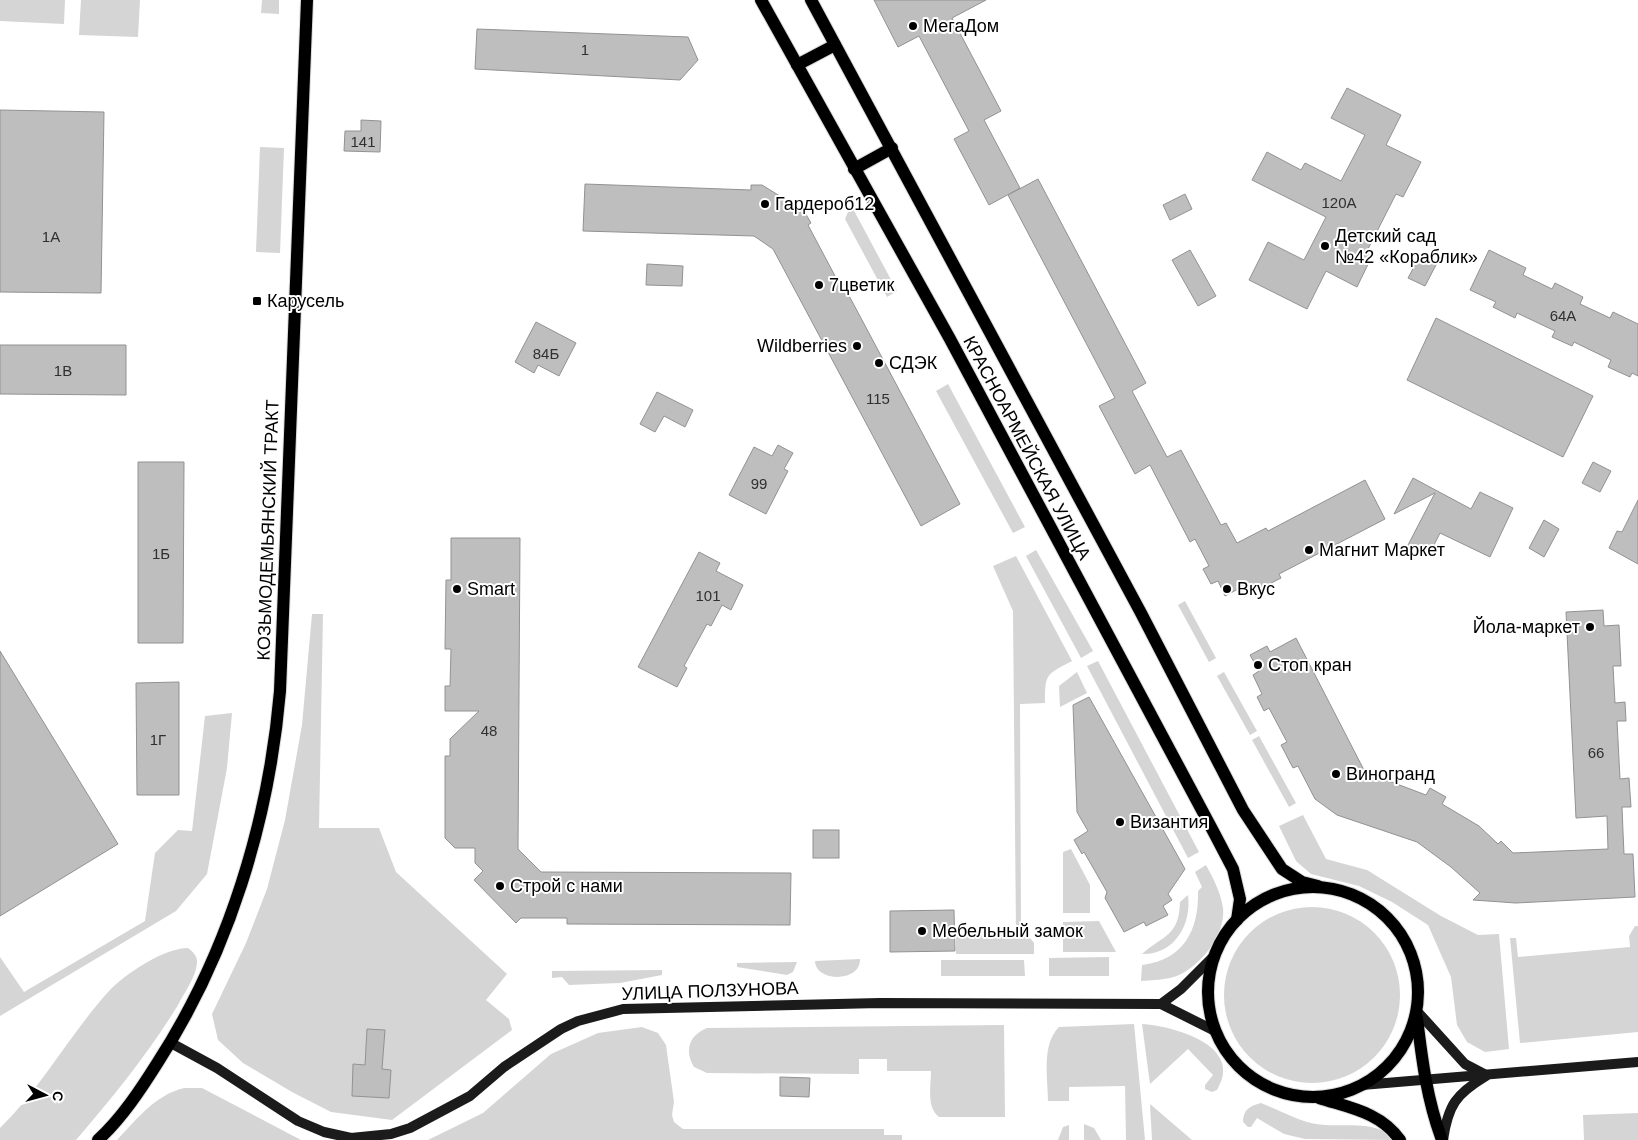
<svg xmlns="http://www.w3.org/2000/svg" width="1638" height="1140" font-family="Arial,sans-serif">
<style>
.green{fill:#d5d5d5}
.building{fill:#bebebe;stroke:#929292}
.lines{fill:none;stroke-linecap:round;stroke-linejoin:round}
.primary-casing{stroke:#dbdbdb;stroke-width:14}
.secondary{stroke:#1b1b1b;stroke-width:10}
.primary{stroke:#000;stroke-width:12}
.poi-dot{fill:#000;stroke:#fff;stroke-width:2}
.labels{text-anchor:middle;dominant-baseline:central;stroke-width:4;stroke-linejoin:round;paint-order:stroke}
.number-label{font-size:15px;fill:#303030}
.poi-label{font-size:18px;fill:#000;stroke:#fff;text-anchor:start}
.street-label{font-size:18px;fill:#000;stroke:#fff}
</style>
<rect width="100%" height="100%" fill="#fff"/>
<g class="green">
<path d="M0,0H65L64,24L0,21Z"/>
<path d="M81,0H140L138,37L79,35Z"/>
<path d="M262,0H279V14L261,13Z"/>
<path d="M260,147L284,148L280,253L256,252Z"/>
<path d="M851,205L897,291L887,297L845,219Z"/>
<path d="M948,384L1025,527L1013,533L936,391Z"/>
<path d="M1036,550L1093,651L1081,658L1026,556Z"/>
<path d="M1016,556L1072,661C1046,675 1045,673 1045,703L1020,704L1021,927L1034,943V954H956V934H1016L1013,611L993,566Z"/>
<path d="M1185,601L1216,658L1209,662L1178,605Z"/>
<path d="M312,614H323L319,828H379L396,872L507,974L486,1000L509,1019L512,1030L392,1120L331,1112L292,1092L243,1063L218,1040L212,1014L246,943L267,889L285,820L302,725Z"/>
<path d="M1098,661L1199,852L1188,858L1087,666Z"/>
<path d="M1077,672L1087,693L1060,707L1059,686Z"/>
<path d="M1224,672L1257,731L1250,735L1217,676Z"/>
<path d="M232,713L227,768L207,874L176,911L0,1016V957L24,992L145,921L155,853L178,830L192,831L205,716Z"/>
<path d="M1259,736L1296,803L1289,807L1252,740Z"/>
<path d="M1303,815L1326,859L1367,870L1441,916L1478,935L1499,934L1509,1049L1485,1052L1467,1042L1457,1025L1451,977L1428,925L1392,902L1359,886L1311,874L1296,861L1279,826Z"/>
<path d="M1071,849L1090,885V913H1063V852Z"/>
<path d="M1206,865C1213,878 1221,893 1223,908C1226,934 1201,965 1179,975C1167,980 1154,980 1141,981L1142,965C1183,960 1199,931 1198,891L1202,887L1195,872Z"/>
<path d="M1188,895C1192,925 1174,955 1142,954C1163,935 1179,937 1180,902Z"/>
<circle cx="1312" cy="995" r="88"/>
<path d="M1099,921L1116,952H1063V922Z"/>
<path d="M1635,926H1638V1032L1520,1043L1510,938H1516L1518,957L1630,947L1629,936Z"/>
<path d="M188,948C192,951 198,956 197,963C196,977 184,993 178,1005C148,1054 113,1097 76,1140H0V1128C42,1087 70,1034 109,991C125,974 164,948 188,948Z"/>
<path d="M1109,957V976H1049V958Z"/>
<path d="M860,959C861,982 816,983 815,961Z"/>
<path d="M941,960H1024L1025,976H941Z"/>
<path d="M797,962L793,972L787,975L737,967V963Z"/>
<path d="M662,970V975L620,983L569,985L562,977L552,978V971Z"/>
<path d="M1134,1024L1145,1140H1126L1125,1086L1069,1087V1101H1048C1048,1078 1041,1045 1059,1027Z"/>
<path d="M1142,1024C1173,1026 1245,1045 1217,1090L1212,1092L1205,1089V1085L1213,1075L1188,1049L1150,1084Z"/>
<path d="M1004,1025L1005,1117H939C926,1107 931,1086 931,1071H887V1059H859V1074L707,1073L694,1067C684,1051 689,1035 707,1028Z"/>
<path d="M642,1027L658,1033L666,1045L674,1102L672,1115L674,1122L683,1129H884V1135H902V1140H428L483,1113L551,1054L598,1033Z"/>
<path d="M184,1088H202L301,1140H117C137,1119 155,1095 184,1088Z"/>
<path d="M1261,1103C1276,1109 1291,1117 1307,1122C1336,1131 1372,1116 1396,1140L1305,1139L1284,1134L1257,1118L1251,1127H1248L1243,1122C1243,1110 1249,1106 1261,1103Z"/>
<path d="M1150,1104L1192,1140H1152Z"/>
<path d="M1638,1113V1140H1584L1583,1115Z"/>
<path d="M1084,1124L1094,1128L1101,1140H1084Z"/>
<path d="M1069,1125V1140H1058L1063,1127Z"/>
</g>
<g class="building">
<path d="M874,0H986L952,18L1001,111L984,120L1020,188L989,205L954,139L969,131L919,36L898,47Z"/>
<path d="M477,29L688,37L698,60L680,80L475,69Z"/>
<path d="M1347,88L1401,115L1386,145L1421,162L1403,197L1396,194L1366,253L1372,256L1357,287L1326,271L1307,309L1249,280L1268,242L1304,260L1326,217L1252,180L1267,152L1301,170L1305,163L1341,181L1365,135L1331,118Z"/>
<path d="M0,110L104,112L101,293L0,292Z"/>
<path d="M361,120L381,121L380,152L344,151L345,131H361Z"/>
<path d="M1038,179L1146,383L1132,391L1167,457L1181,450L1221,525L1226,523L1237,543L1266,528L1268,531L1365,480L1385,519L1279,574L1281,578L1244,597L1240,588L1225,596L1218,581L1211,584L1203,569L1209,566L1195,539L1190,542L1150,465L1135,474L1099,406L1115,398L1008,195Z"/>
<path d="M585,184L751,190V185H762L804,211L811,223L808,225L843,291L846,290L960,504L921,526L773,249L754,236L583,231Z"/>
<path d="M1185,194L1192,209L1170,220L1163,205Z"/>
<path d="M1190,250L1216,296L1198,306L1172,260Z"/>
<path d="M1489,250L1526,268L1523,275L1552,289L1555,283L1583,297L1580,304L1610,318L1613,312L1638,324V376L1632,373L1630,377L1608,367L1611,360L1574,342L1572,346L1552,337L1555,331L1517,313L1515,318L1493,307L1496,302L1470,290Z"/>
<path d="M1421,254L1437,263L1425,286L1408,278Z"/>
<path d="M647,264L683,266L682,286L646,285Z"/>
<path d="M1436,318L1593,396L1563,457L1407,380Z"/>
<path d="M536,322L576,343L559,376L538,365L534,373L515,362Z"/>
<path d="M0,345H126V395L0,394Z"/>
<path d="M657,392L693,410L685,427L664,416L655,432L640,424Z"/>
<path d="M778,445L793,453L784,469L788,471L766,514L729,495L754,447L772,456Z"/>
<path d="M138,462H184L183,643H138Z"/>
<path d="M1593,462L1611,471L1600,492L1582,483Z"/>
<path d="M1413,478L1471,509L1480,492L1513,508L1490,557L1440,533L1429,555L1408,545L1435,493L1394,514Z"/>
<path d="M1638,500V564L1609,548L1617,531L1622,532Z"/>
<path d="M1544,520L1559,529L1544,557L1529,548Z"/>
<path d="M451,538H520L518,849L541,872L791,873L790,925L567,924V918H521L516,923L474,880L483,871L475,863V848H455L445,838V756H450V739L479,711H445V686H450L451,649H445L446,580H451Z"/>
<path d="M699,552L720,563L716,571L743,585L731,610L722,605L711,626L707,624L684,666L687,668L677,687L638,667Z"/>
<path d="M1603,610L1604,626L1619,625L1621,666H1613L1615,703L1625,702L1626,721H1617L1620,779L1629,778L1631,807H1622L1623,832L1624,854H1633L1635,897L1516,903L1473,900L1480,893L1451,867L1417,842L1337,815L1315,799L1298,766L1293,768L1281,745L1287,742L1269,708L1264,711L1257,697L1262,694L1253,675L1259,671L1250,655L1267,646L1270,652L1296,638L1365,772L1426,795L1430,788L1446,797L1442,804L1479,826L1498,844L1501,841L1513,853L1608,849L1607,816L1576,818L1566,612Z"/>
<path d="M0,651L118,844L0,916Z"/>
<path d="M179,682V795H137L136,683Z"/>
<path d="M1089,697L1185,869L1168,894L1172,900L1163,906L1168,915L1146,926L1144,922L1124,932L1105,898L1107,892L1084,852L1082,854L1074,840L1088,831L1077,812L1073,705Z"/>
<rect x="813" y="830" width="26" height="28"/>
<path d="M954,910L955,951L890,952V911Z"/>
<path d="M367,1029L385,1030L382,1069L391,1070L389,1098L352,1096L353,1064L365,1065Z"/>
<path d="M780,1077L810,1078L809,1097L780,1096Z"/>
</g>
<g class="lines">
<defs>
<g id="primary">
<path d="M761,0L950,339L1212,829L1233,869L1240,899L1237,920"/>
<path d="M811,0L1141,613L1243,810L1282,869L1302,882L1318,886"/>
<path d="M797,65L835,45"/>
<path d="M854,169L892,148"/>
<circle cx="1313" cy="992" r="105"/>
<path d="M1417,1018C1422,1060 1427,1100 1442,1140"/>
<path d="M1319,1098C1350,1108 1380,1112 1400,1140"/>
<path d="M98,1140C122,1118 141,1089 158,1062C229,952 269,820 280,691L307,0"/>
</g>
</defs>
<use href="#primary" class="primary-casing"/>
<g class="secondary">
<path d="M1161,1004L1181,989L1213,957"/>
<path d="M1416,1010L1465,1064L1484,1074"/>
<path d="M171,1043L217,1068L298,1121L324,1132L351,1138L391,1134L410,1128L470,1096L504,1067L561,1029L578,1021L623,1009L880,1003L1161,1004L1213,1030"/>
<path d="M1362,1085L1638,1062"/>
<path d="M1443,1140C1448,1105 1456,1094 1486,1076"/>
</g>
<use href="#primary" class="primary"/>
</g>
<g class="poi-dot">
<circle cx="913" cy="26" r="5"/>
<circle cx="765" cy="204" r="5"/>
<circle cx="1325" cy="246" r="5"/>
<circle cx="819" cy="285" r="5"/>
<rect x="252" y="296" width="10" height="10" rx="2.5"/>
<circle cx="857" cy="346" r="5"/>
<circle cx="879" cy="363" r="5"/>
<circle cx="1309" cy="550" r="5"/>
<circle cx="457" cy="589" r="5"/>
<circle cx="1227" cy="589" r="5"/>
<circle cx="1590" cy="627" r="5"/>
<circle cx="1258" cy="665" r="5"/>
<circle cx="1336" cy="774" r="5"/>
<circle cx="1120" cy="822" r="5"/>
<circle cx="500" cy="886" r="5"/>
<circle cx="922" cy="931" r="5"/>
</g>
<g class="labels">
<g class="number-label">
<text x="585" y="49">1</text>
<text x="363" y="141">141</text>
<text x="1339" y="202">120А</text>
<text x="51" y="236">1А</text>
<text x="1563" y="315">64А</text>
<text x="546" y="353">84Б</text>
<text x="63" y="370">1В</text>
<text x="878" y="398">115</text>
<text x="759" y="483">99</text>
<text x="161" y="553">1Б</text>
<text x="708" y="595">101</text>
<text x="489" y="730">48</text>
<text x="158" y="739">1Г</text>
<text x="1596" y="752">66</text>
</g>
<g class="poi-label">
<text x="923" y="26">МегаДом</text>
<text x="775" y="204">Гардероб12</text>
<text x="1335" y="236">Детский сад<tspan x="1335" dy="21">№42 «Кораблик»</tspan></text>
<text x="829" y="285">7цветик</text>
<text x="267" y="301">Карусель</text>
<text x="847" y="346" text-anchor="end">Wildberries</text>
<text x="889" y="363">СДЭК</text>
<text x="1319" y="550">Магнит Маркет</text>
<text x="467" y="589">Smart</text>
<text x="1237" y="589">Вкус</text>
<text x="1580" y="627" text-anchor="end">Йола-маркет</text>
<text x="1268" y="665">Стоп кран</text>
<text x="1346" y="774">Виногранд</text>
<text x="1130" y="822">Византия</text>
<text x="510" y="886">Строй с нами</text>
<text x="932" y="931">Мебельный замок</text>
</g>
<g class="street-label">
<text transform="translate(1027 448) rotate(62)">КРАСНОАРМЕЙСКАЯ УЛИЦА</text>
<text transform="translate(268 530) rotate(-88)">КОЗЬМОДЕМЬЯНСКИЙ ТРАКТ</text>
<text transform="translate(710 991) rotate(-2)">УЛИЦА ПОЛЗУНОВА</text>
</g>
</g>
<g transform="translate(45 1095) rotate(96)" stroke="#ffffff" stroke-width="4" paint-order="stroke">
<path d="M0-4L9 19L0 12L-9 19Z" fill="#000000"/>
<text y="-8" font-size="14" font-weight="bold" text-anchor="middle" fill="#000000">С</text>
</g>
</svg>
